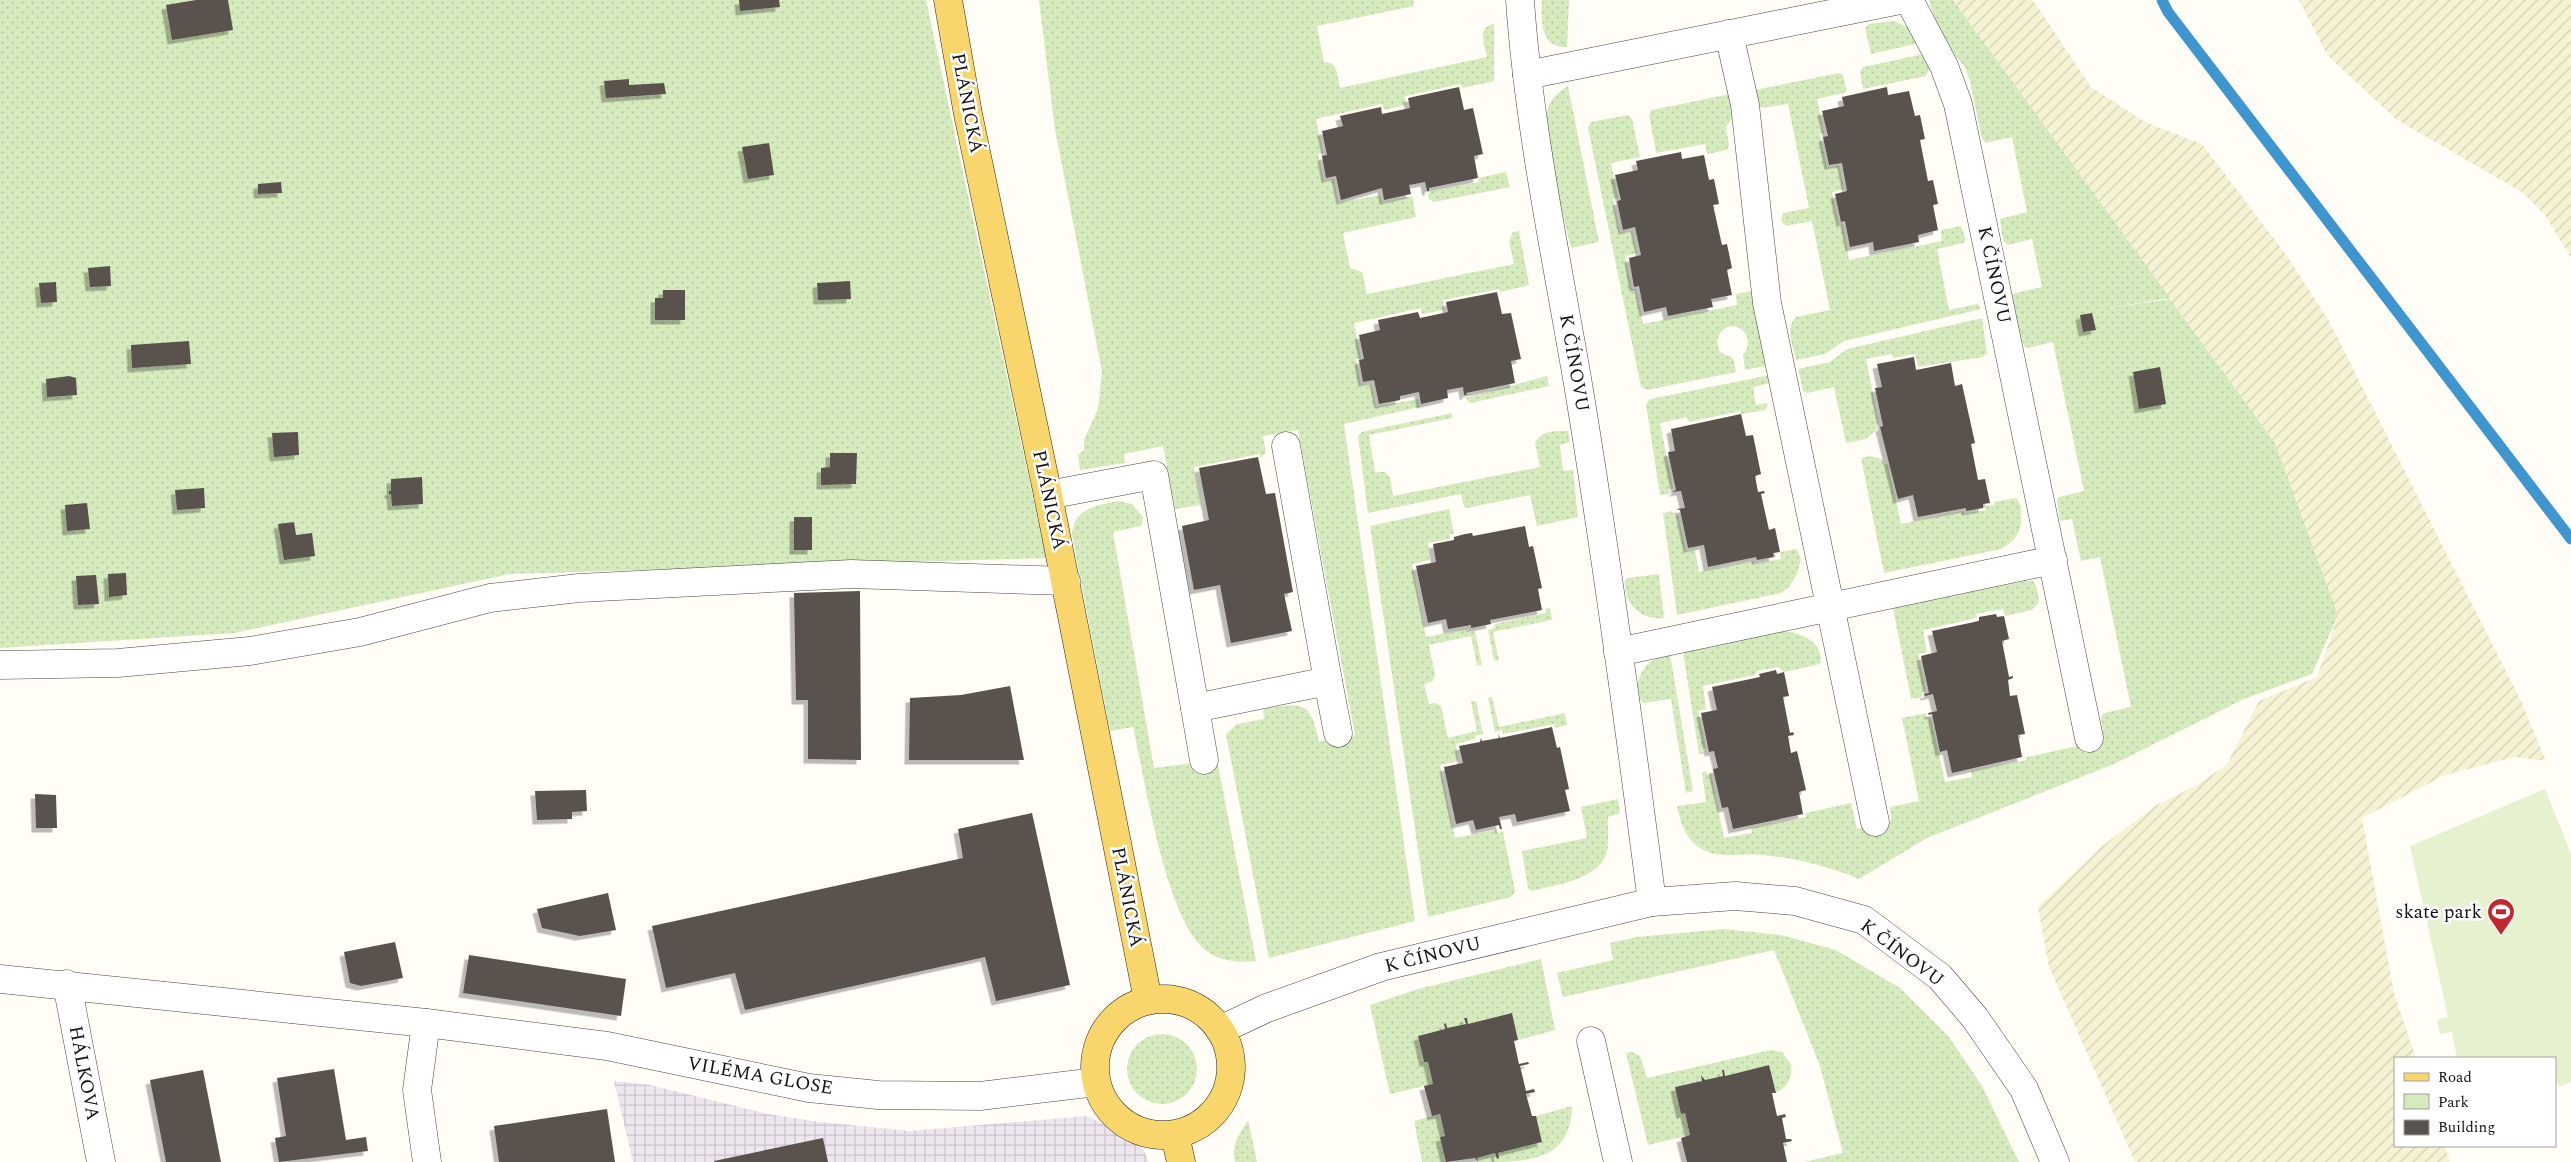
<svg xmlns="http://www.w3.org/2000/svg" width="2571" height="1162" font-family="Spectral,serif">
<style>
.industrial{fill:url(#industrial-grid)}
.farmland{fill:url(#farmland-furrows)}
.green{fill:url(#green-dots)}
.pitch{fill:#e6f2cf}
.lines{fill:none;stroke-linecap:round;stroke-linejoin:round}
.stream{stroke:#3f96cf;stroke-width:11}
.building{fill:#5a524d;filter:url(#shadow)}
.minor-casing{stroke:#444;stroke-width:29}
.major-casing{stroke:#222;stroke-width:29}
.minor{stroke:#fff;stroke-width:28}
.major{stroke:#f9d66b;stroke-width:28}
.labels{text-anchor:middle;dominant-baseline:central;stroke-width:5;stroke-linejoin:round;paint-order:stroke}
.street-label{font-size:19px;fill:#111;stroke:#fff}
.poi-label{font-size:19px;fill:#111;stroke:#fff;text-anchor:end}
</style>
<defs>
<pattern id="industrial-grid" width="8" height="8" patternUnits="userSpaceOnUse" patternTransform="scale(1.25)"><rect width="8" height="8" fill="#eee6ef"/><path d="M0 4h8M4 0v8" fill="none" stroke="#cbc4cc"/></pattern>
<pattern id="farmland-furrows" width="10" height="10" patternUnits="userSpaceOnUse" patternTransform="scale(1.25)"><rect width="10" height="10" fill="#f6f3d4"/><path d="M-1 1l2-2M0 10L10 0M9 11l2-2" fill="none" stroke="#d2cfb5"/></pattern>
<pattern id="green-dots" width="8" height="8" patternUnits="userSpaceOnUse" patternTransform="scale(1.25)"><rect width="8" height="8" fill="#d5ebbd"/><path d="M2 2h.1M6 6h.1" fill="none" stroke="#b6c8a1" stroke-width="1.8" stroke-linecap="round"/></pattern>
<filter id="shadow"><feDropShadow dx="-4.5" dy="4.5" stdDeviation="0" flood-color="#0004"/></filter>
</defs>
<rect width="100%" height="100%" fill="#fffdf5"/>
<path class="industrial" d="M614,1081L650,1085L768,1114L820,1122L910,1131L1087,1116L1140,1143L1149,1162H633Z"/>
<g class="farmland">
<path d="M1953,0H2033L2091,87L2145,122L2202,144L2287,256L2328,319L2521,701L2546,761L2514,757L2445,775L2362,818L2394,993L2416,1058H2395V1146H2445L2450,1162H2135L2049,967L2038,907L2102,846L2155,806L2199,784L2227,764L2259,701L2317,677L2338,615L2275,443Z"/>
<path d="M2299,0H2571V258L2545,215L2522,192L2397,120L2327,55Z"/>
</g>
<g class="green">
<path d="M0,0H926L1046,558L510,574L234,633L0,648Z"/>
<path d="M1039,0H1413L1414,6L1317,26L1324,62C1339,62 1337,76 1340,88L1487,57C1485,46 1476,26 1494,24V81L1462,88L1461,84L1405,96L1406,105L1384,110L1382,104L1316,119L1323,153L1318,154L1324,181L1334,179L1338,203L1380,195L1382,203L1412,196L1416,217L1343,233L1350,268L1362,272L1367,294L1514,264L1509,241L1513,232L1519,231L1529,285L1500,292L1499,289L1443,300L1444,310L1422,314L1421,308L1354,323L1361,358L1356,359L1361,385L1371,384L1376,407L1418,399L1420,407L1344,424L1415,921L1269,958L1226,734L1237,724L1264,719L1263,709C1303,703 1310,699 1319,742L1355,735L1298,430L1263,436L1266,453L1260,458V454L1194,467L1201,505L1175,509L1163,446L1124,454L1125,463L1080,470L1078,455L1084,450V440L1098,409L1102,372L1055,129Z"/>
<path d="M1542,0H1569L1567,47C1540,49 1541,19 1542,0Z"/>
<path d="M1929,0H1953L2170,298L2096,310L2170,299L2275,443L2338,615L2312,674L2244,699L2114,764L1927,838L1859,879C1828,866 1795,858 1762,855C1745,853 1724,858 1708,852C1688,844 1681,826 1677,806L1706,802L1702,773L1706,771L1708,775L1711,774L1724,838L1752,833L1751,828L1806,817V813L1851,803L1857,829L1891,821L1890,807L1919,801L1902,718L1926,713L1927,718H1931L1945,782L1972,777L1971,771L2026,760L2027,757L2077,746L2103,731L2101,718L2104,713L2131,707L2100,557L2081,561L2072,519L2060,521L2057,500L2059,497L2084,491L2053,342L2028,348L2024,346L2021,337L2011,339L2005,310L2012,294L2042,287L2032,239L2008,245L2003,241L2000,219L2027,212L2012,137L1986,143L1982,139L1970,81L1965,67L1947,46L1938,29Z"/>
<path d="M1894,21L1910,28L1920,43L1871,54L1865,28L1869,24Z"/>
<path d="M1924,54L1929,70L1926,76L1863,89L1860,72L1863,67Z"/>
<path d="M1839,73L1843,75L1847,92L1817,99L1824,133L1820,134L1827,168L1839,165L1844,189L1832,192L1839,225L1843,224L1849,260L1942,241L1941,230L1961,226L1966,240L1963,243L1937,249L1949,310L1978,304L1981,309L1844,341L1825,354L1796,360C1793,346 1785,328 1796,317L1830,310L1812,221L1786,226L1781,220L1783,213L1809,208L1788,104L1761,108L1757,105L1755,90Z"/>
<path d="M1568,86L1599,242L1571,248C1565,220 1542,135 1547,112C1550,99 1557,93 1568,86Z"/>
<path d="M1730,94L1736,114L1726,127L1729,146L1727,150L1707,154L1705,144L1656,153L1649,115L1652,110Z"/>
<path d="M1628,115L1632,119L1640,157L1611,163L1618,198L1613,199L1620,233L1632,231L1637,253L1625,256L1632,289H1636L1643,324L1737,305L1736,294L1756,290L1774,364L1745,370L1743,355C1752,343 1749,332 1735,326L1727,327C1717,334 1715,341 1720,352L1733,358L1736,372L1647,390L1641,387L1588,128L1591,122Z"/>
<path d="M1506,172L1510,187L1434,202L1429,199L1428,194L1432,191L1479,182L1478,178Z"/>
<path d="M1982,318L1987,353L1983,357L1918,367L1915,354L1893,358L1892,354L1866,359L1879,424L1876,425L1877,429L1866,439L1846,443L1834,387L1807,393L1803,391L1798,369L1830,362L1847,349Z"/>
<path d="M1775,374L1776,382L1753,387L1756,405L1768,403L1766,410L1741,414L1740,411L1689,422L1687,417L1660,423L1673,488L1669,489L1670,494L1660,495L1646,404L1650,399Z"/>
<path d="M1547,376L1549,386L1470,403L1465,398Z"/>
<path d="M1452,413V418L1369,435L1375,472H1385L1390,477L1393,496L1540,467L1535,442C1543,430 1554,431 1568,431L1570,442L1560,445L1563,471L1573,470L1578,517L1537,526L1530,495L1467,508L1464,507L1461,494L1368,513L1358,436L1362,432Z"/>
<path d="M1871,456L1883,460L1884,464H1888L1901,524L1963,511L1964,514L1986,510V506L1994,505V502L2016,498C2020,502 2021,507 2021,513C2023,530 2016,541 2001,549L1884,573L1861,458Z"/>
<path d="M1118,501L1132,504L1143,517L1141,526L1113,532L1154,768L1217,760L1256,961C1236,963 1214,961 1200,945C1164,906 1145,781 1133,727L1110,731L1072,535C1074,508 1095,506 1118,501Z"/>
<path d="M1449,509L1454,534H1450V539L1428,543L1430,560L1412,564L1426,637L1466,629L1468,633L1475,631L1482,665L1477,666L1471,636L1429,645L1435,675L1433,681L1424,684L1429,704L1436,703L1441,706L1448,738L1477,731L1471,702L1476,701L1483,734L1475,736V739L1456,744L1458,761L1440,765L1455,838L1496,830L1497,833L1503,832L1515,891L1511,897L1428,917L1370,526Z"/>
<path d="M1672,511L1673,515H1678L1686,551L1695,550L1699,572L1753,561L1755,564L1781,559L1780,552L1797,549L1801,559L1797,574L1789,587L1781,593L1677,615L1663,513Z"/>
<path d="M1659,574L1664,618C1642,621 1623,604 1625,580L1628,578Z"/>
<path d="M2025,581H2033L2037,588L2039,602L2032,610L2005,616L2003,609L1976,614L1977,618L1923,630L1927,652L1918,654L1926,691L1922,692V697L1911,699L1893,608Z"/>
<path d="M1550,608L1552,620L1493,632L1499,661L1494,660L1488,630L1494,628L1495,624L1546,613L1545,609Z"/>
<path d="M1780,631C1798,631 1826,642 1820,664L1784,672L1778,667L1757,671L1755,675L1703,686L1706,709L1698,711L1706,748L1702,749L1703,754H1699L1683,652Z"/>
<path d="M1670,654L1693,791L1686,793L1671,699L1644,703C1631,695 1639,673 1648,664C1654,658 1662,656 1670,654Z"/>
<path d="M1492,697L1499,727L1565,713L1567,725L1555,728L1554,724L1503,734L1502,730L1495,732L1488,698Z"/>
<path d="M1618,799L1620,813L1608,817C1608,828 1609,841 1607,852C1599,880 1555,885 1531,891L1528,888L1522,851L1587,838L1581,807Z"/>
<path d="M1724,929L1781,935L1836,950L1900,988L1949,1037L1982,1086L2019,1162H1804L1843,1153L1820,1066L1774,950L1563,997L1557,973L1613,960L1610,943L1637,937Z"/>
<path d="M1541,959L1555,1030L1518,1040L1512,1013L1468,1024L1467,1018H1464L1466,1024L1447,1028L1446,1023L1444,1024L1445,1029L1418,1036L1423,1062H1428L1433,1084L1390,1094L1370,1005L1418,989Z"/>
<circle cx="1162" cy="1069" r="35"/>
<path d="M1771,1050L1782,1052L1791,1064C1793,1078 1788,1086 1776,1093L1769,1065L1725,1076L1723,1070V1076L1705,1080L1702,1075V1081L1675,1087L1681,1114L1685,1113L1690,1135L1648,1145L1626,1053L1632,1052L1640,1056L1647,1078Z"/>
<path d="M1572,1106C1571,1162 1528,1162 1478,1162L1477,1158L1495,1153L1497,1159L1498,1153L1542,1142L1536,1116Z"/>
<path d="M1440,1114L1445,1136L1441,1138L1446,1162H1422L1414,1121Z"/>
<path d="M1248,1120L1257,1162H1235C1231,1146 1239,1134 1248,1120Z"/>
</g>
<path class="pitch" d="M2545,789L2571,854V1082L2559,1087L2555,1077V1058H2457L2452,1032L2440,1034L2437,1020L2448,1017L2410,846Z"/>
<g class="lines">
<path class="stream" d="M2162,0L2168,12L2571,539"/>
</g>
<g class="building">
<path d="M196,0H228L233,30L172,40L166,5Z"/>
<path d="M739,0H779L780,7L740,11Z"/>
<path d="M629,79V85L664,83L666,94L606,98L604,81Z"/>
<path d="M1459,87L1464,110L1473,108L1483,154L1474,156L1478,178L1429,188V191H1427L1425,182L1409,185L1411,194L1384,200L1382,188L1341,200L1336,176L1326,178L1322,156L1327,155L1322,131L1343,126L1340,116L1381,107L1382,114L1410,108L1408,98Z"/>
<path d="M1887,87L1888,95L1909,91L1915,116L1920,115L1925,139L1920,140L1928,181L1933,180L1938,204L1933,205L1938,230L1918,235L1919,242L1874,251L1873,242L1850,247L1845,221L1841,222L1835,194L1847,191L1842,163L1829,165L1823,137L1828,136L1822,111L1844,106L1842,97Z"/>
<path d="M769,143L774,175L748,179L742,147Z"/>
<path d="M1681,152L1682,159L1704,155L1709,180L1714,179L1719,204L1713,205L1722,245L1727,244L1732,268L1727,270L1732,295L1711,299L1713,307L1668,316L1666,307L1644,312L1639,286L1634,287L1629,258L1641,255L1635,227L1623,230L1617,201L1621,200L1615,175L1638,170L1636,161Z"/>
<path d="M281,182L282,193L258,194V184Z"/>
<path d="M110,266L111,286L90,287L88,268Z"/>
<path d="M850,281L851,299L818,300L817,283Z"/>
<path d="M56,282L57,302L41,303L39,283Z"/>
<path d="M663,290H685V320H655V298H663Z"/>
<path d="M1497,292L1502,314L1511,313L1521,359L1511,361L1515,383L1466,393L1467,395H1464L1463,387L1447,390L1448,398L1421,404L1419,392L1400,396V400L1379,404L1374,380L1363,382L1359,360L1364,359L1359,335L1380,330L1378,320L1418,312L1420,318L1448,312L1446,302Z"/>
<path d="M2092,313L2096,330L2083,332L2080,315Z"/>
<path d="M189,341L191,364L132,368L131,345Z"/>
<path d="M1914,357L1916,370L1951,363L1955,386L1962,384L1975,443L1971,444L1978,480L1985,479L1990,503L1983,504V508L1966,511V508L1918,517L1913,495L1898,499L1880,427L1883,426L1875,388L1882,387L1877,364Z"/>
<path d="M2160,367L2166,404L2139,409L2133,372Z"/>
<path d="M69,376L76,378L77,395L47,397L46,379Z"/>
<path d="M1741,414L1746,436L1753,435L1761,474L1755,476L1758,492L1764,491L1765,493L1761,494L1769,530L1775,528L1780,552L1773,553L1774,557L1757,560L1756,557L1708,567L1704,545L1688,548L1680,510L1676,509L1685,508L1681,491L1672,492L1676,490L1668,452L1675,451L1671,429Z"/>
<path d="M298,432L299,455L274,457L272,433Z"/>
<path d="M830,453H857L856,484L821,485V468L830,467Z"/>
<path d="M1258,457L1266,494L1275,493L1293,592L1284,594L1292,631L1231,643L1220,585L1194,590L1182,526L1209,520L1199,468Z"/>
<path d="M422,477L423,504L392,506L391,494H389V491H391V479Z"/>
<path d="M204,488L205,508L177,510L175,490Z"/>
<path d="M87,503L90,529L67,531L65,505Z"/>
<rect x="794" y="517" width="18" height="33"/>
<path d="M294,522L296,535L312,533L315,556L284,560L278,524Z"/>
<path d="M1525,526L1529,547L1533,546L1542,588L1538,589L1542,610L1490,620L1491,624L1471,628V625L1448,629L1446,619L1428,623L1416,566L1436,562L1433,544L1454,540V537L1465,534L1472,533L1473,536Z"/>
<path d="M126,573L127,595L109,597L108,574Z"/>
<path d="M96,575L99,604L78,605L76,576Z"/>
<path d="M860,591L861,760L808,759V700H796L794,593Z"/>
<path d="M1996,614L1997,617L2004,616L2009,639L2002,641L2009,677L2013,676V678L2008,680L2010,696L2017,695L2025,734L2018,735L2022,757L1952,773L1947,750L1940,752L1932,714L1929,715L1928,713L1937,711L1933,694L1925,696L1924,694L1929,693L1921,656L1937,652L1932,631L1979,621V617Z"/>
<path d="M1776,670L1777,674L1784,672L1789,696L1783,697L1790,733L1793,732L1794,735L1788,736L1791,753L1797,751L1806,790L1799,792L1803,814L1733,829L1728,807L1722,808L1713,769L1718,768L1714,751L1709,752L1701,713L1717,710L1712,687L1760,677L1759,674Z"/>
<path d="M1010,686L1024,760H909L910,698L961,695Z"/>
<path d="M1552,727L1557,748L1560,747L1569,789L1565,790L1570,811L1517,822L1515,814L1499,817L1502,829H1500L1499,825L1476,830L1473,820L1456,824L1444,767L1463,763L1459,746L1480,742L1481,738L1482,741L1499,738L1498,733L1500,738Z"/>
<path d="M586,790L587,811L572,812V819L537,820L535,791Z"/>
<path d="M35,794L56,795L57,828H36Z"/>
<path d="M1032,813L1070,985L996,1001L985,957L745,1010L735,973L666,988L652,926L963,858L958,829Z"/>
<path d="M608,893L616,930L580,936L542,928L537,909Z"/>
<path d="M395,942L403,978L361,986L350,983L344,952Z"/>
<path d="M469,955L626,979L621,1016L463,993Z"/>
<path d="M1512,1013L1518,1040L1514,1041L1519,1064L1528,1062L1529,1064L1520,1066L1526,1091L1534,1089L1535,1092L1526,1094L1532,1116H1536L1542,1142L1498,1153L1499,1158L1497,1159L1495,1153L1477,1158L1478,1162L1475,1158L1446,1162L1440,1137L1445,1136L1440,1114L1432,1116L1424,1086L1433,1084L1428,1062H1424L1418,1036L1445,1029L1444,1024L1446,1023L1447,1028L1466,1024L1464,1018H1467L1468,1024Z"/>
<path d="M1769,1065L1776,1093H1772L1777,1116L1785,1114L1786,1117L1782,1118L1786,1139H1791L1792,1141L1783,1143L1787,1162H1687L1681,1138L1690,1135L1685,1113L1681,1114L1675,1087L1702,1081L1701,1075L1705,1080L1723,1076L1722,1070H1724L1725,1076Z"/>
<path d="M334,1069L346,1140L366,1137L368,1151L279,1162L275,1138L286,1136L277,1078Z"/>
<path d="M203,1070L221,1162H166L150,1080Z"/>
<path d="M607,1109L615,1162H499L494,1126Z"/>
<path d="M823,1138L828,1162H714V1161Z"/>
</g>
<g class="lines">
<defs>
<g id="minor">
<path d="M1520,0C1529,131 1557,260 1579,390C1607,560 1630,731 1652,902"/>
<path d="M1909,0L1944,66L1958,104L2089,738"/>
<path d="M1729,34L1745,105L1767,303L1875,822"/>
<path d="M1527,75L1900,0"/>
<path d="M1048,495L1154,475L1195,708L1328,681L1286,446"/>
<path d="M1618,652L2053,560"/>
<path d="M0,665L118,663L250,651L360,632L490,598L579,588L851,574L1066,581"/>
<path d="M1328,681L1338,733"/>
<path d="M1195,708L1204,760"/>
<path d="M0,979L426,1023L607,1046L809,1088L878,1095L980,1096L1096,1082"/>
<path d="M67,984L101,1162"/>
<path d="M426,1023L417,1090L427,1162"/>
<path d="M1220,1030L1267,1008L1381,967L1652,902L1735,896L1795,901L1864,920L1940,977L1975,1018L2024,1089L2055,1162"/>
<path d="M1591,1041L1618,1162"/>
</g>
<g id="major">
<path d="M948,0L968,114L1048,495L1148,1000"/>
<circle cx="1163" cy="1067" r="68"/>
<path d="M1175,1135L1181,1162"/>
</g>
</defs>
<use href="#minor" class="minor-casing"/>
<use href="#major" class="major-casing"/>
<use href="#minor" class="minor"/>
<use href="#major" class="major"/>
</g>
<defs>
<symbol id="stadium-pin" viewBox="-11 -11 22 30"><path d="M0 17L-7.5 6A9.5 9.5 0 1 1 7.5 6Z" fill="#c4262e" stroke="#fff"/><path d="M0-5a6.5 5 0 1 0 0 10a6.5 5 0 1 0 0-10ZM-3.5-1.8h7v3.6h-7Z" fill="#fff"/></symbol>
</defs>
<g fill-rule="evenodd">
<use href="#stadium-pin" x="2485" y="896" width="32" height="43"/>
</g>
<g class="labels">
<g class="street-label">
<text transform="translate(967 103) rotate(79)">PLÁNICKÁ</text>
<text transform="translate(1994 275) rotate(78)">K ČÍNOVU</text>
<text transform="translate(1574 363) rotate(80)">K ČÍNOVU</text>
<text transform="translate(1049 500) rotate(78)">PLÁNICKÁ</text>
<text transform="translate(1127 897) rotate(79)">PLÁNICKÁ</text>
<text transform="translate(1902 953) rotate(37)">K ČÍNOVU</text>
<text transform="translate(1433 955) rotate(-14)">K ČÍNOVU</text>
<text transform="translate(84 1073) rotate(79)">HÁLKOVA</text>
<text transform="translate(760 1076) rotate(10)">VILÉMA GLOSE</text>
</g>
<g class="poi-label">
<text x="2482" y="912">skate park</text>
</g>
</g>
<rect x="2394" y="1057" width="162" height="90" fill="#ffffff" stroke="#a0a0a0"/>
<rect x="2404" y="1073" width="25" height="8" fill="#f9d66b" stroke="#a0a0a0"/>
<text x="2438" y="1082" font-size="15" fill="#111111">Road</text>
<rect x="2404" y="1094" width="25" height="15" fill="#d5ebbd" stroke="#a0a0a0"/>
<text x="2438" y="1107" font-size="15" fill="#111111">Park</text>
<rect x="2404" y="1120" width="25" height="15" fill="#5a524d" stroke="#a0a0a0"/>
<text x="2438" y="1132" font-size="15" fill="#111111">Building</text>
</svg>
